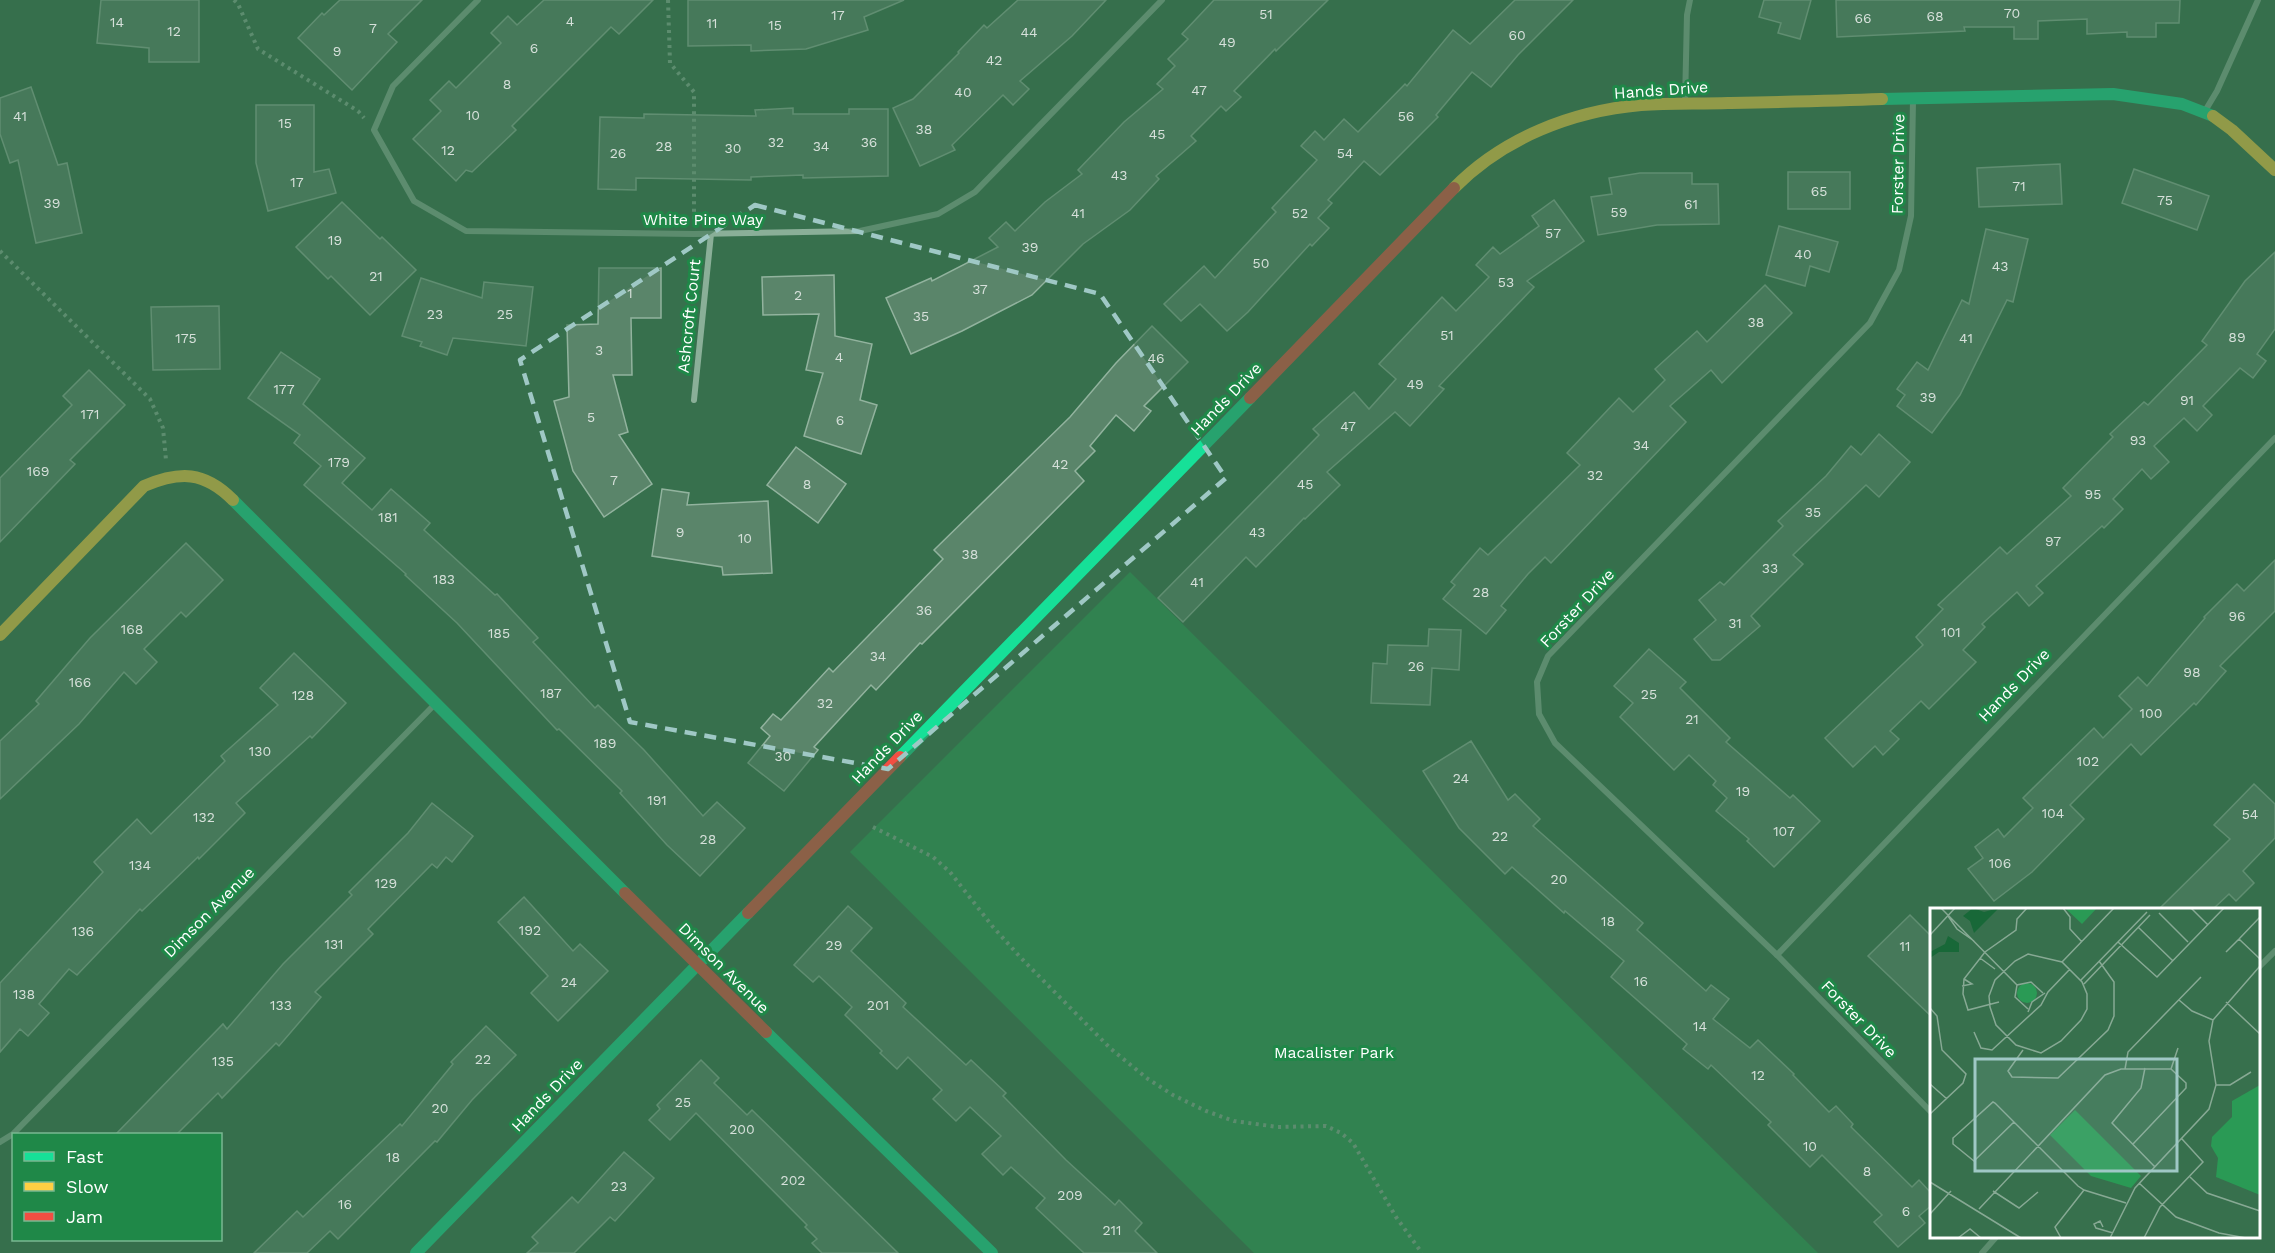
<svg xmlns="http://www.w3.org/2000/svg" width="2275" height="1253" font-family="'Work Sans',sans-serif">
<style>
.green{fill:#2a9a55}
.building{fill:#5a856a;stroke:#92b39e;stroke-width:1.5}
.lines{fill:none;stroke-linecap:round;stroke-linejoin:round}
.path{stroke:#8aaf98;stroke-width:4;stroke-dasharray:3 4.5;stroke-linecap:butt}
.street{stroke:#8aaf98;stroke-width:6}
.fast{stroke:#16e098;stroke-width:12}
.slow{stroke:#ffcf43;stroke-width:12}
.jam{stroke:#f24e42;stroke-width:12}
.marked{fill:none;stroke:#9fc8c5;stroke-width:4.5;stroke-dasharray:12 8;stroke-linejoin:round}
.labels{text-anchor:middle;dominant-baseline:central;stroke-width:6;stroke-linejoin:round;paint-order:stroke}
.number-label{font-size:14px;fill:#d6e0da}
.street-label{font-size:16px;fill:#fff;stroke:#1f8848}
.park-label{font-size:16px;fill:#fff;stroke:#1f8848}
.inset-road{fill:none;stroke:#87a994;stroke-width:1.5}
.view{fill:#9fc8c5;fill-opacity:0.15;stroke:#9fc8c5;stroke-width:3}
.inset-edge{fill:none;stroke:#fff;stroke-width:3}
</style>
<rect width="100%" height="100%" fill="#37704d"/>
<path class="green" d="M1130,572L1818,1253H1254L850,852Z"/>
<g class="building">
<path d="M101,0H199V62H149V48L97,43Z"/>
<path d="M340,0H422L388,34L397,42L352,90L298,38L322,13L324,15Z"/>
<path d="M544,0H653L619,34L611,27L512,126L516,130L472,172L466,170L456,181L413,139L441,111L430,100L449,81L456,88L501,43L491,33L508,16L517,25Z"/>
<path d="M688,0H904L864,17L868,30L806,49L751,51V45L688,46Z"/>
<path d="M1018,0H1106L1072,36L1020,81L1029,89L1013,105L1003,95L952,145L955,150L920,166L893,108L913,99L959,53L958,52L984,25L987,28Z"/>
<path d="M1214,0H1328L1276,51L1275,49L1234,91L1241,97L1226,111L1221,106L1191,136L1196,141L1156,176L1159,179L1130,210L1083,244L1032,295L962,331L911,354L886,298L931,278L932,281L998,247L989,238L1006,222L1015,231L1045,202L1082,174L1078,170L1124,122L1163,89L1157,84L1175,66L1168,59L1188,39L1182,34Z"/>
<path d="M1515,0H1573L1518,55L1491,87L1472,72L1436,115L1438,117L1380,175L1364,161L1328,200L1332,203L1318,218L1329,228L1312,246L1310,244L1248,312L1227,331L1200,304L1181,321L1164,304L1204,266L1215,278L1276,212L1272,208L1317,160L1301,146L1315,131L1324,140L1344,119L1358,132L1405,84L1407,86L1453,30L1470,44Z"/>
<path d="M1764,0H1811L1800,39L1778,33L1781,23L1759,17Z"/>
<path d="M1836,0H2180L2179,23H2156V37H2127V32L2087,34V19L2038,21V39H2014V27H1964L1965,31L1837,37Z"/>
<path d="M31,87L58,165L67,163L82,233L36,243L18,160L10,163L0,134V98Z"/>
<path d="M256,105H314V172L329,169L336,193L268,211L256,163Z"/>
<path d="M793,108V114H849V109H888V176L803,178V175L751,177V180L636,178V190L598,189L600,117L644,118V114L756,116L755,110Z"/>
<path d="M2060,164L2062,204L1979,207L1977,168Z"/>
<path d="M2134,169L2209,196L2197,230L2122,203Z"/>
<rect x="1788" y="172" width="62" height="37"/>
<path d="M1640,173H1692V184H1718L1719,224L1657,225L1598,235L1591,197L1612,194L1609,178Z"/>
<path d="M1554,200L1584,241L1527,281L1534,287L1439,386L1444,389L1410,426L1395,412L1327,472L1340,485L1305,519L1304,518L1256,567L1246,557L1183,622L1158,598L1319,435L1313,429L1354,392L1369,409L1396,379L1379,364L1442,297L1456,311L1489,277L1476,265L1493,247L1500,254L1539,226L1532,216Z"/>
<path d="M342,202L380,239L382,237L416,270L370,315L331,276L328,279L296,247Z"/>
<path d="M1779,226L1838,242L1829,272L1810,266L1805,286L1766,275Z"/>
<path d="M1986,229L2028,239L2013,302L2007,300L1960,395L1932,433L1897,406L1905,395L1897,389L1917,362L1928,370L1962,300L1969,304Z"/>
<path d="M2275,252V329L2257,354L2266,361L2253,378L2240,368L2203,406L2212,415L2197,431L2184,418L2154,446L2169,462L2151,479L2142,469L2113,499L2123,509L2104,528L2102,526L2036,586L2043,593L2029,606L2017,592L1982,624L1985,627L1963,650L1976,662L1929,709L1921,701L1890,731L1899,739L1883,755L1875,746L1853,767L1825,738L1923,645L1916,637L1943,609L1938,605L2000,547L2007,554L2071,496L2063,488L2113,437L2110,434L2144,402L2148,405L2207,345L2202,341L2245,281Z"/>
<path d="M599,268H661V318H631L632,375H613L628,432L619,435L652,484L604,517L573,471L554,401L569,397L567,325L598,324Z"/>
<path d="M834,275L835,336L872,344L860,400L877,405L861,454L804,436L823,373L806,370L819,314L763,315L762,277Z"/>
<path d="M421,278L482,298L484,282L533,287L526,346L453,338L447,355L420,346L422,342L402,336Z"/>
<path d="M1765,285L1792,313L1722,383L1711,370L1670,406L1686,422L1551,563L1545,557L1528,574L1501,606L1506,610L1486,634L1443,599L1455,585L1451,582L1480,548L1488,555L1580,465L1567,453L1619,398L1633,412L1665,380L1655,369L1697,331L1707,342Z"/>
<path d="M219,306L220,369L153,370L151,307Z"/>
<path d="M1152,326L1188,362L1144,406L1151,411L1134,431L1116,415L1090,446L1095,451L1075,471L1084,481L922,644L920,643L876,690L871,685L814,747L818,750L784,791L748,763L770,736L761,728L773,714L781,720L829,668L833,672L943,559L934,550L1070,417L1116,363Z"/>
<path d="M281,352L320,379L303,404L365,458L342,483L372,510L391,489L430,523L424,530L495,595L497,594L538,638L533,642L595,708L598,705L644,750L703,816L717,802L745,828L700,876L667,845L620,793L622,791L559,729L557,730L457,623L405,575L406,574L304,485L321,466L294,443L300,435L248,398Z"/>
<path d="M89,370L125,405L70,460L75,464L0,542V478L72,405L63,396Z"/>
<path d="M1879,434L1910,462L1879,497L1866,485L1793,555L1803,564L1751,616L1760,626L1720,660H1712L1694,639L1716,620L1699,600L1720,582L1724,585L1783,526L1778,521L1826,476L1851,446L1861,455Z"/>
<path d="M796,447L846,484L818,523L767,485Z"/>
<path d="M662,489L689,493L687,505L768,501L772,573L723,575L722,567L652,556Z"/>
<path d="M186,543L223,580L186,617L181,612L144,649L157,662L136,684L124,672L79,724L0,799V741L39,704L36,701L90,638Z"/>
<path d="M2275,560V611L2220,666L2226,671L2196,705L2194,703L2141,755L2131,744L2070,805L2084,819L2032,872L1994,901L1968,869L1983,858L1975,847L1998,829L2004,837L2033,808L2023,798L2094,728L2103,738L2132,709L2119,696L2138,677L2147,686L2205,618L2204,617L2237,584L2244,591Z"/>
<path d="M1429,629L1461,630L1459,670L1432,668L1430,705L1371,703L1373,663L1387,664L1388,645L1428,646Z"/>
<path d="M1649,649L1686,682L1680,688L1730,738L1726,742L1790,798L1793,795L1820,821L1774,867L1747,841L1749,839L1716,811L1727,798L1713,785L1716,781L1689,755L1674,770L1620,717L1633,703L1614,686Z"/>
<path d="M294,653L346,703L312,738L310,736L236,803L245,813L199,859L198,857L142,911L140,909L77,975L69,969L39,1004L49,1013L28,1036L20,1029L0,1052V983L103,872L94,862L137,819L151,834L225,761L221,756L278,705L260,688Z"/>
<path d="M1471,741L1508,800L1515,794L1540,819L1533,826L1643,923L1637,930L1706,991L1711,985L1729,999L1713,1019L1750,1048L1758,1040L1794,1074L1793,1075L1829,1112L1836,1106L1853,1124L1851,1127L1912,1187L1919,1180L1932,1194V1205L1919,1216L1925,1223L1898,1247L1874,1222L1882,1215L1822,1155L1810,1167L1768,1125L1771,1122L1711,1065L1708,1069L1683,1049L1687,1044L1611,977L1624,961L1565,911L1564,913L1512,867L1505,874L1459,828L1423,771Z"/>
<path d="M2254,784L2275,804V838L2243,871L2254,883L2236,901L2229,894L2213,909H2159L2230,839L2214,825Z"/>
<path d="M432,803L473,836L452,862L446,857L437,868L432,864L368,929L373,934L315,992L321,997L279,1046L276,1043L222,1098L218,1093L177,1134H116L223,1024L227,1029L283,964L352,895L349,892L408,833Z"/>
<path d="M524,897L573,951L580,944L608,971L558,1021L531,993L548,976L498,922Z"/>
<path d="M848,906L872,928L851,951L906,1003L903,1007L966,1065L971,1060L1006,1093L1003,1096L1066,1160L1115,1205L1119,1200L1142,1223L1135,1231L1157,1253H1084L1036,1208L1045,1198L1011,1167L1003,1175L982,1154L1001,1136L970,1107L956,1121L933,1099L942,1090L908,1057L897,1069L880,1053L882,1051L845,1015L852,1007L819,976L813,982L794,965Z"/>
<path d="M1910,915L1932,937V1017L1868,956Z"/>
<path d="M486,1026L516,1055L472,1100L437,1142L435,1141L338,1239L330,1231L307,1253H254L297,1211L303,1217L400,1124L402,1126L453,1064L451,1062Z"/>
<path d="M701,1060L719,1078L714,1083L747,1115L752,1110L898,1253H822L812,1243L817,1239L805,1227L807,1225L696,1113L670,1140L649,1120L660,1109L657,1105Z"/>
<path d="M624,1152L654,1178L615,1221L610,1217L574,1253H527L538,1243L532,1237L572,1197L578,1203Z"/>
</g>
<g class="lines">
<g class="path">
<path d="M234,0L238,4L258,49L358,111L364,118"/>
<path d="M668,0L670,63L694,92V221"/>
<path d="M0,251L150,399L163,428L166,460"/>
<path d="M873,827L933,857L950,872L993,927L1021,958L1111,1049L1148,1079L1173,1095L1206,1111L1234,1121L1278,1127L1326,1126L1341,1133L1353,1143L1396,1217L1422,1253"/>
</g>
<g class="street">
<path d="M478,0L393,86L374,130L414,201L466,231L694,234L860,231L938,214L975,192L1162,0"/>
<path d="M1913,100L1911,216L1899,270L1870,323L1548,656L1537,682L1539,714L1555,743L1777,955L1932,1113"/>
<path d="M1685,103L1687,15L1690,0"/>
<path d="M2205,111L2217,91L2258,0"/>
<path d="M694,400L711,234"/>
<path d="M1777,955L2275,438"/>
<path d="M2258,968L2275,951"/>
<path d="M0,1142L13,1134L437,702"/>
<path d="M1982,1253L1997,1236"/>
</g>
<g class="fast">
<path d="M1882,99L2113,94L2182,104L2213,116"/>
<path d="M233,500L625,893"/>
<path d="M900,757L1250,398"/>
<path d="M766,1032L992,1253"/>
<path d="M416,1253L748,913"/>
</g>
<g class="slow">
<path d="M2213,116L2232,130L2275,170"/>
<path d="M1454,188C1503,138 1572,111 1641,105C1670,103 1699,104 1728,103C1779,102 1831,101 1882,99"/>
<path d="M0,635L144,486C180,471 204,471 233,500"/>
</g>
<g class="jam">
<path d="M1250,398L1454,188"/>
<path d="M625,893L766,1032"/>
<path d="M748,913L900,757"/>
</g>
</g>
<path d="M0 0H2275V1253H0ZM755,205L1100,294L1226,478L888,769L630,722L520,360Z" fill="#37704d" fill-opacity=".55" fill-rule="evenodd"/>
<path class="marked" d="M755,205L1100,294L1226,478L888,769L630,722L520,360Z"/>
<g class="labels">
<g class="number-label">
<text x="2012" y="13">70</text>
<text x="1266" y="14">51</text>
<text x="838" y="15">17</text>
<text x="1935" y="16">68</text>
<text x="1863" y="18">66</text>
<text x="570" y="21">4</text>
<text x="117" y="22">14</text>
<text x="712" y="23">11</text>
<text x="775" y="25">15</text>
<text x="373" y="28">7</text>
<text x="174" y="31">12</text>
<text x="1029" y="32">44</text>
<text x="1517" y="35">60</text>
<text x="1227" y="42">49</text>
<text x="534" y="48">6</text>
<text x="337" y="51">9</text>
<text x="994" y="60">42</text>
<text x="507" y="84">8</text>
<text x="1199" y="90">47</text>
<text x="963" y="92">40</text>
<text x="473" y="115">10</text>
<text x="20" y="116">41</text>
<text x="1406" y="116">56</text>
<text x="285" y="123">15</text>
<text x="924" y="129">38</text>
<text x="1157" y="134">45</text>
<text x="776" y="142">32</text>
<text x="869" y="142">36</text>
<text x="664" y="146">28</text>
<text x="821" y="146">34</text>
<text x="733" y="148">30</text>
<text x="448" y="150">12</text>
<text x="618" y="153">26</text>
<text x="1345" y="153">54</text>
<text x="1119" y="175">43</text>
<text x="297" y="182">17</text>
<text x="2019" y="186">71</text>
<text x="1819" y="191">65</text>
<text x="2165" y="200">75</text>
<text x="52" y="203">39</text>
<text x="1691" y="204">61</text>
<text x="1619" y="212">59</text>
<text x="1078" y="213">41</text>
<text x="1300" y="213">52</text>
<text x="1553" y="233">57</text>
<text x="335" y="240">19</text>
<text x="1030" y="247">39</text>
<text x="1803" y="254">40</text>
<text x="1261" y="263">50</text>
<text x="2000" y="266">43</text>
<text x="376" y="276">21</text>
<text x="1506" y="282">53</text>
<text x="980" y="289">37</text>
<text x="630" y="293">1</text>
<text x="798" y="295">2</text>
<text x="435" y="314">23</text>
<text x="505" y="314">25</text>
<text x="921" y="316">35</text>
<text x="1756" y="322">38</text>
<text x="1447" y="335">51</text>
<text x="2237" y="337">89</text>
<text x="186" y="338">175</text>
<text x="1966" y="338">41</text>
<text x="599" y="350">3</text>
<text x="839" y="357">4</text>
<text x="1156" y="358">46</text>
<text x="1415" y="384">49</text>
<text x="284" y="389">177</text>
<text x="1928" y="397">39</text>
<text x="2187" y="400">91</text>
<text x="90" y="414">171</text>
<text x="591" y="417">5</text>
<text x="840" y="420">6</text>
<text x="1348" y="426">47</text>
<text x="2138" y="440">93</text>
<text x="1641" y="445">34</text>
<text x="339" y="462">179</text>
<text x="1060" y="464">42</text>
<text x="38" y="471">169</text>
<text x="1595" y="475">32</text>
<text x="614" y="480">7</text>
<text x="807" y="484">8</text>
<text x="1305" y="484">45</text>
<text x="2093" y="494">95</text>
<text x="1813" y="512">35</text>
<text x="388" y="517">181</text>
<text x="680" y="532">9</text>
<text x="1257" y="532">43</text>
<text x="745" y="538">10</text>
<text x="2053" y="541">97</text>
<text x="970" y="554">38</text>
<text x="1770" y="568">33</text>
<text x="444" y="579">183</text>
<text x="1197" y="582">41</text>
<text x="1481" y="592">28</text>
<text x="924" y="610">36</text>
<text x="2237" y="616">96</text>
<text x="1735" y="623">31</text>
<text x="132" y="629">168</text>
<text x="1951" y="632">101</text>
<text x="499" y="633">185</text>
<text x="878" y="656">34</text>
<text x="1416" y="666">26</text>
<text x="2192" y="672">98</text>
<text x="80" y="682">166</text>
<text x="551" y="693">187</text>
<text x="1649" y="694">25</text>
<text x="303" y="695">128</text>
<text x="825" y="703">32</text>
<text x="2151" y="713">100</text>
<text x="1692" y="719">21</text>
<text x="605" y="743">189</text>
<text x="260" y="751">130</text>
<text x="783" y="756">30</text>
<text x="2088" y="761">102</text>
<text x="1461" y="778">24</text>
<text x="1743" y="791">19</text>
<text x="657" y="800">191</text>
<text x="2053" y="813">104</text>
<text x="2250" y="814">54</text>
<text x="204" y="817">132</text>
<text x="1784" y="831">107</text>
<text x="1500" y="836">22</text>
<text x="708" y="839">28</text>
<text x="2000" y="863">106</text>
<text x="140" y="865">134</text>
<text x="1559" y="879">20</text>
<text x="386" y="883">129</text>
<text x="1608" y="921">18</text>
<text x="530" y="930">192</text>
<text x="83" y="931">136</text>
<text x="334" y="944">131</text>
<text x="834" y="945">29</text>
<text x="1905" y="946">11</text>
<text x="1641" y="981">16</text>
<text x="569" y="982">24</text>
<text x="24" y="994">138</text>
<text x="281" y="1005">133</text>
<text x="878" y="1005">201</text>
<text x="1700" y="1026">14</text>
<text x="483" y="1059">22</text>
<text x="223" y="1061">135</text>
<text x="1758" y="1075">12</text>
<text x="683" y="1102">25</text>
<text x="440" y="1108">20</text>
<text x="742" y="1129">200</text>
<text x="1810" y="1146">10</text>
<text x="393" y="1157">18</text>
<text x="1867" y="1171">8</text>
<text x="793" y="1180">202</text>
<text x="619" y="1186">23</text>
<text x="1070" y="1195">209</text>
<text x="345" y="1204">16</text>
<text x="1906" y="1211">6</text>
<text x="1112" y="1230">211</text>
</g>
<g class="street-label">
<text transform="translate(1661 90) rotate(-4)">Hands Drive</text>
<text transform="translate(1898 164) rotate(-89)">Forster Drive</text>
<text x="703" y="219">White Pine Way</text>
<text transform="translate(689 316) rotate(-84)">Ashcroft Court</text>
<text transform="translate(1226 399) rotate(-46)">Hands Drive</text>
<text transform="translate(1577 608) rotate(-47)">Forster Drive</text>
<text transform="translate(2014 685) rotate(-46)">Hands Drive</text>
<text transform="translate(887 747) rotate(-46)">Hands Drive</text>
<text transform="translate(209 912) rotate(-45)">Dimson Avenue</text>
<text transform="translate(724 968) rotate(45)">Dimson Avenue</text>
<text transform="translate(1859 1019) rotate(46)">Forster Drive</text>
<text transform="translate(547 1095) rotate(-46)">Hands Drive</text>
</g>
<g class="park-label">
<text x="1334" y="1052">Macalister Park</text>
</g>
</g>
<g transform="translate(1930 908)">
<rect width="330" height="330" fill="#37704d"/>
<path d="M135,0H167L152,16ZM87 85a10 10 0 1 1 20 0a10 10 0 1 1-20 0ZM330,177V287L286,269L288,250L281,238L282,229L302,209V193ZM145,202L211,268L201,280L161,268L120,227Z" fill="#2a9a55"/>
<path d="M43,0L54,4L69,0L44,25L40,13L33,8ZM18,28L29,35V44H9L0,50V44L15,36Z" fill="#186838"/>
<path class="inset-road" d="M11,0L87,77M133,0L140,9V21L152,34M261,0L278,17M229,5L258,34M18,8L27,21L44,33M208,19L243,53M0,27L25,0M309,31L330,9M188,34L227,69L294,0M296,44L309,31L330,51M98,46L132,54L152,74L157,86V101L151,112L131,133L111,145L86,137L66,117L60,99L59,88L65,72L85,53ZM50,50L65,61M132,54L184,0M151,72L217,4M154,76L220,7M32,78L42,76L34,71M249,92L262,103L283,112M69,94L38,102L33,86L34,71L55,44L86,22L87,11L97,0M296,94L330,126M0,100L7,108L12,142L36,166L33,175L0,206M98,101L85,89L87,77L101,74L113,85M98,104L102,94L115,85M44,124L51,140L62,142L111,97L118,84L140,61M93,142L78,163L82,169L128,170L178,122L184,108V74L169,53M215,160L211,180L182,215L225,259M195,161L198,144L271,69M241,161L248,140M0,176L17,191M286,177H300L321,164M84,214L44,253L23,236V230L63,194L65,195L148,278L154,282L196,295M260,269L277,285L330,303M0,274L91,330M209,275L246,309L289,325L316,330M63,283L89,300L108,284M49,301L175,167L191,161H241L256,175V180L203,236M0,306L21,283M173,319L170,313L164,316L166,320L183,325M28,330L40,321L51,330M131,330L125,319L154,282M180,330L205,280L279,201L286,177L279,133L283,112L330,58M214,330L230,299L273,254L252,231"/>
<path class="view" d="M45,151H247V263H45Z"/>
<rect width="330" height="330" class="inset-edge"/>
</g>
<rect x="12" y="1133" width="210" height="108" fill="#1f8848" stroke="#79b891" stroke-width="1.5"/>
<rect x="24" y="1152" width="30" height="9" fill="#16e098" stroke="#79b891" stroke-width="1.5"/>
<text x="66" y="1163" font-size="18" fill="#ffffff">Fast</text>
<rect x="24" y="1182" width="30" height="9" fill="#ffcf43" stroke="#79b891" stroke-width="1.5"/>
<text x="66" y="1193" font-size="18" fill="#ffffff">Slow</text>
<rect x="24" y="1212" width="30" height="9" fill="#f24e42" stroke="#79b891" stroke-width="1.5"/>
<text x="66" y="1223" font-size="18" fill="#ffffff">Jam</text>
</svg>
